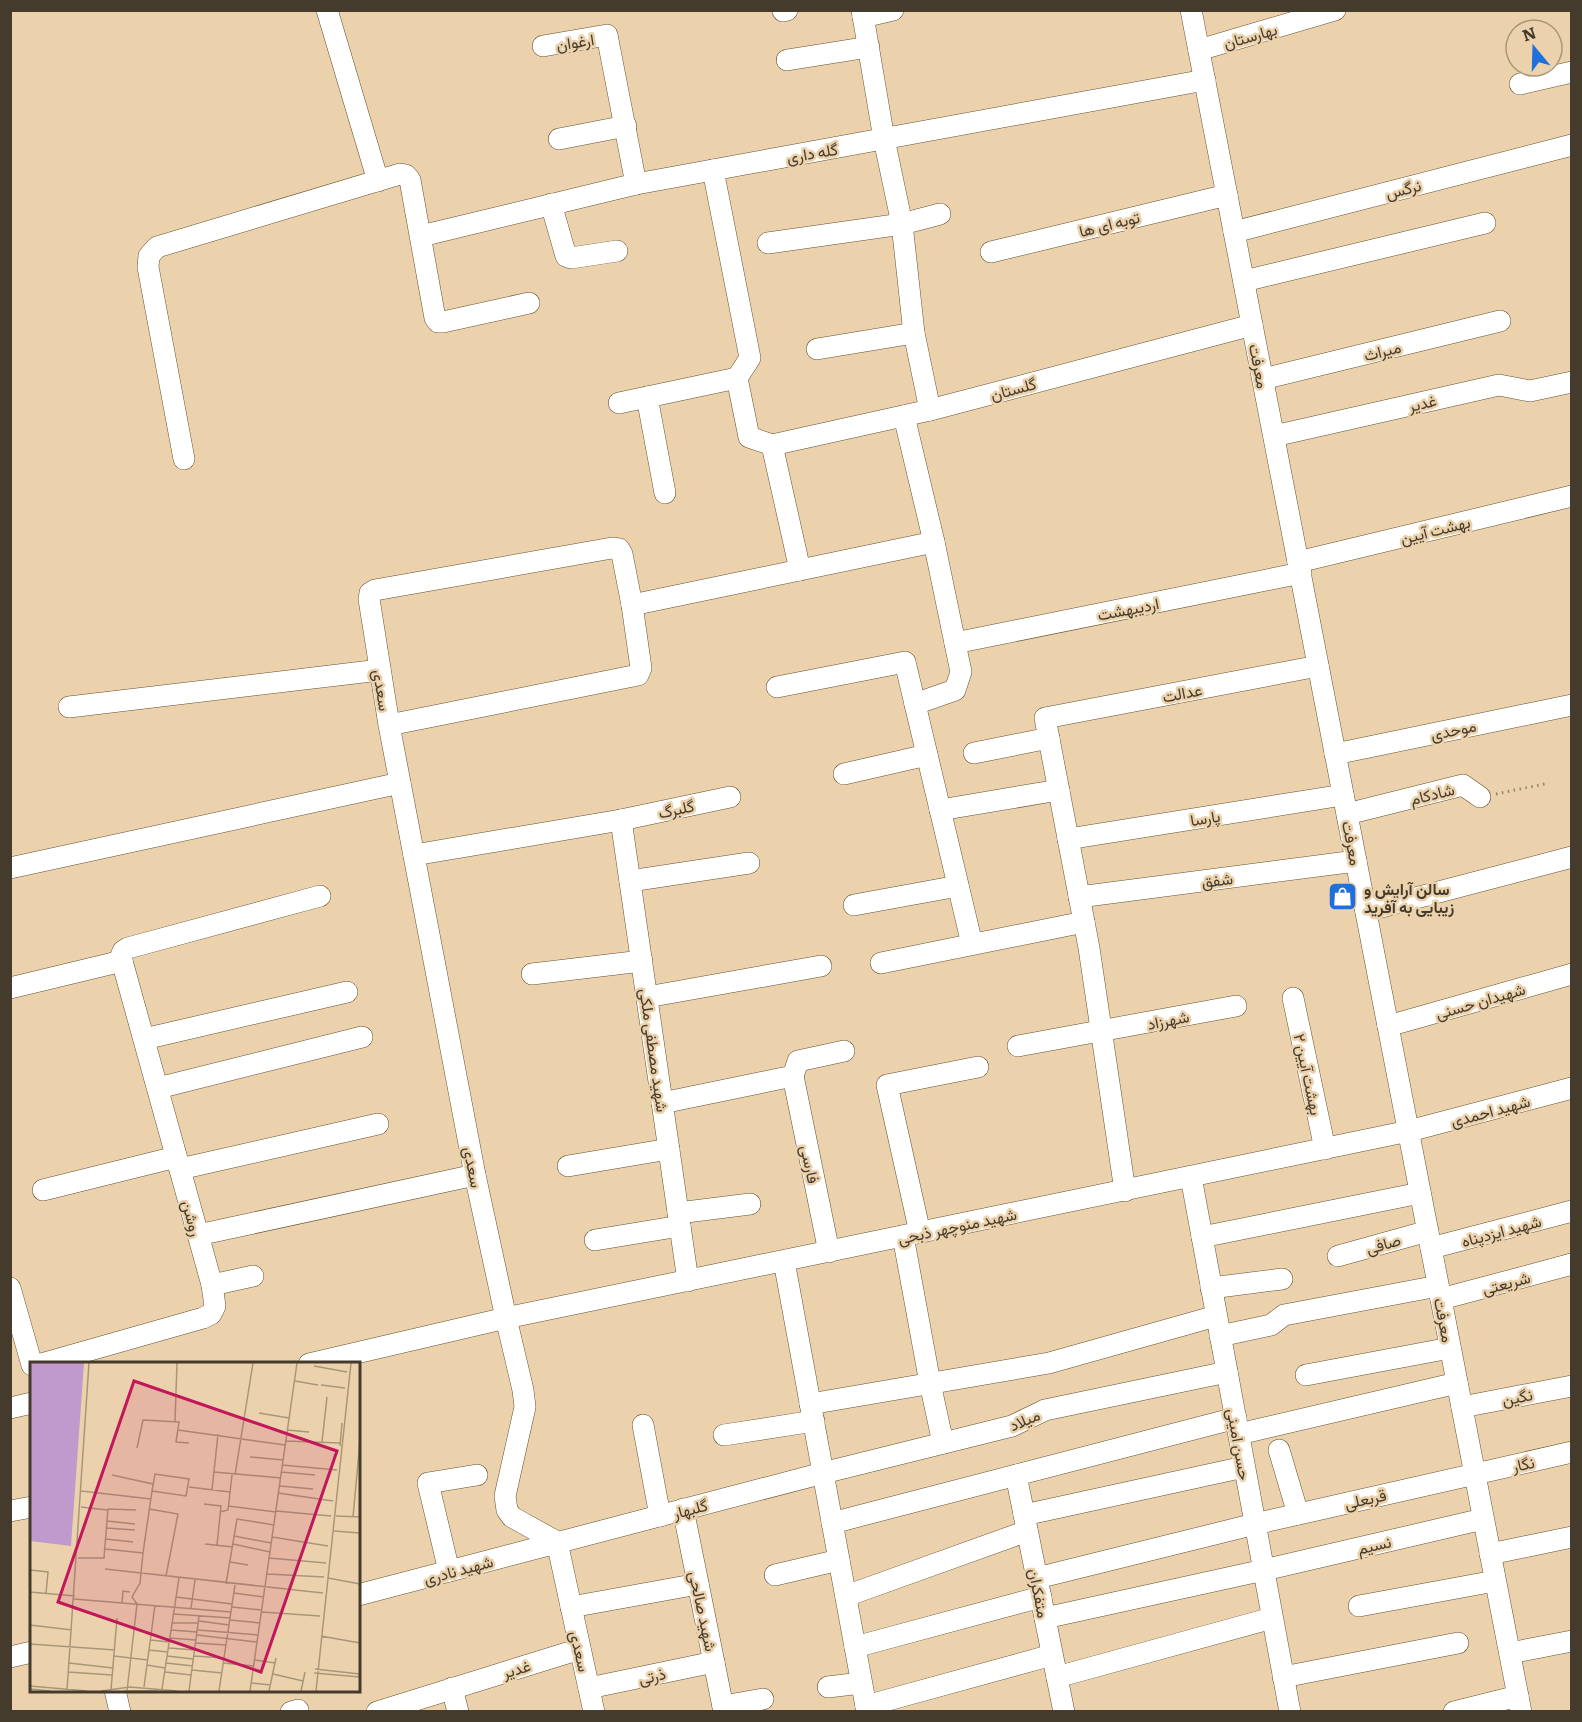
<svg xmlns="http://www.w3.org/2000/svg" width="1582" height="1722" font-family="Literata,Vazirmatn,serif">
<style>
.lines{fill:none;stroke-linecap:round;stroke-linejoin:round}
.minor-casing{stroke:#65502f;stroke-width:22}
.path{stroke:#95846a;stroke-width:3;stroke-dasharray:1.5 4.5;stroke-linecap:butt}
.minor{stroke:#fff;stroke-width:21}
.labels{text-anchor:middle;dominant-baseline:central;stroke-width:5;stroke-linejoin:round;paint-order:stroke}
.street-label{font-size:16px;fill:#453b2c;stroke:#ebd2ad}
.poi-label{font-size:16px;font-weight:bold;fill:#453b2c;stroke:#ebd2ad;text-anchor:start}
.inset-road{fill:none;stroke:#a99679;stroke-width:1.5}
.view{fill:#c2185b;fill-opacity:0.15;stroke:#c2185b;stroke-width:3}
.inset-edge{fill:none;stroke:#453b2c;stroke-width:3}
</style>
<rect width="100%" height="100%" fill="#ebd2ad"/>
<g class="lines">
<defs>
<g id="minor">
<path d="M327,10L378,181"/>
<path d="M862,10L884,139L902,224L914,333L930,410"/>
<path d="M1191,10L1521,1712"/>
<path d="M783,11L787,10"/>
<path d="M863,17L893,10"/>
<path d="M543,46L607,35L636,184"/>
<path d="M1199,50L1335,10"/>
<path d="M787,60L869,47"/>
<path d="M1520,84L1572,72"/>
<path d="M559,139L626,126"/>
<path d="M713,170L750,358L737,378L749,437L772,445"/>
<path d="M551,204L566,256L571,258L617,251"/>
<path d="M1234,232L1572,145"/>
<path d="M421,236L636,184L1205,80"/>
<path d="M768,243L902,224L940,214"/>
<path d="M991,252L1227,195"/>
<path d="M1244,281L1485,223"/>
<path d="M817,349L914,333"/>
<path d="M1263,379L1500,321"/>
<path d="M647,397L665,493"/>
<path d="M619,403L737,378"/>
<path d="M904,416L934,542L961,672L955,690L915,704"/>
<path d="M1274,436L1499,385L1530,391L1572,382"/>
<path d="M772,445L930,410L1252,325"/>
<path d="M772,445L800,570"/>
<path d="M184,459L148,267L149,256L157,247L400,174L406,175L410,180L435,318L438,322H443L529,303"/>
<path d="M1298,562L1572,496"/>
<path d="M632,605L934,542"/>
<path d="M955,643L1301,573"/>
<path d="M777,687L905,662L972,944"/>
<path d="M69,707L380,670"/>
<path d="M389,725L638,675L641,668L632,605L622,554L619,549L612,548L375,590L370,593L369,599L389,725L475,1175L506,1318L523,1390L525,1407L505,1496L507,1510L512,1517L557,1542L594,1712"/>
<path d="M974,753L1049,738"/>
<path d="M1335,754L1572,705"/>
<path d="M844,774L927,755"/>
<path d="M940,810L1059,790"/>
<path d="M1347,814L1463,785L1480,797"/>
<path d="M621,820L688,1281"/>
<path d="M1068,839L1343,795"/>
<path d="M414,855L621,820L730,797"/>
<path d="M10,868L400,783"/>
<path d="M630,881L749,863"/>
<path d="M1079,897L1356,861"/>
<path d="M854,905L958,886"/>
<path d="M1366,911L1572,857"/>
<path d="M881,963L1084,922"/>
<path d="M532,974L642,961"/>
<path d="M10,988L122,961"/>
<path d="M647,997L821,966"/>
<path d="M1293,998L1325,1149"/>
<path d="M1388,1026L1572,974"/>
<path d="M144,1039L347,992"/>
<path d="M1018,1046L1236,1006"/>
<path d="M793,1076L829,1252"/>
<path d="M158,1088L362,1037"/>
<path d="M662,1103L793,1076L798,1061L844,1051"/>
<path d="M568,1166L669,1149"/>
<path d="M180,1169L378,1124"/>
<path d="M1191,1177L1290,1712"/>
<path d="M43,1190L176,1157"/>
<path d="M1125,1191L1089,948L1045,718L1318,666"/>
<path d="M678,1213L750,1204"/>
<path d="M920,1233L887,1085L978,1067"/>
<path d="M198,1235L475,1175"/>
<path d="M903,1236L930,1383L943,1443"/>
<path d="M1202,1237L1420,1193"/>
<path d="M595,1240L680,1226"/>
<path d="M1431,1248L1572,1211"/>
<path d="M1338,1256L1428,1231"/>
<path d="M784,1261L867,1712"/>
<path d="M212,1285L253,1276"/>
<path d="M10,1288L32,1365"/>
<path d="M1211,1288L1282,1279"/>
<path d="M1441,1299L1572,1264"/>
<path d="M1220,1336L1271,1325L1284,1315L1438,1286"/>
<path d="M41,1364L203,1318L211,1314L215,1306L212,1285L122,961L121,956L123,951L128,948L320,896"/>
<path d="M309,1364L506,1318L1409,1131L1572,1088"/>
<path d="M1306,1375L1450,1348"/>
<path d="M810,1404L1049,1363L1216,1316"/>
<path d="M1462,1407L1572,1386"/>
<path d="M10,1408L32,1403"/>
<path d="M643,1425L660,1516"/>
<path d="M1239,1434L1457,1383"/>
<path d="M724,1435L814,1421"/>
<path d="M1279,1450L1298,1514"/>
<path d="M1016,1475L1064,1712"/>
<path d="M683,1509L724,1712"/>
<path d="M10,1511L32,1507"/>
<path d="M1024,1515L1244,1467"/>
<path d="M832,1523L1236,1418"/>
<path d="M1490,1554L1572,1537"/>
<path d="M449,1571L428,1483L477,1475"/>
<path d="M775,1575L839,1560"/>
<path d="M1037,1578L1255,1524L1572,1452"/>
<path d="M358,1595L823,1473L1012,1426L1045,1410L1227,1372"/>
<path d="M846,1596L1027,1531"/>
<path d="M1359,1606L1495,1581"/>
<path d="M571,1607L698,1584"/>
<path d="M1045,1618L1264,1570L1483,1519"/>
<path d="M855,1647L1041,1597"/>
<path d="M1510,1653L1572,1641"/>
<path d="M10,1657L32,1652"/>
<path d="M1057,1677L1272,1618"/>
<path d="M1283,1677L1458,1643"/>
<path d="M828,1687L861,1683"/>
<path d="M452,1688L458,1712"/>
<path d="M589,1688L714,1662"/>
<path d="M115,1690L120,1712"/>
<path d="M723,1706L763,1699"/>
<path d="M866,1706L1052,1655"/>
<path d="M291,1712L298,1710"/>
<path d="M377,1712L580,1649"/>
<path d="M1454,1712L1518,1696"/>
</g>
</defs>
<use href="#minor" class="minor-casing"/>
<path class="path" d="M1496,794L1549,783"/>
<use href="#minor" class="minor"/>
</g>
<defs>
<symbol id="shop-square" viewBox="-11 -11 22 22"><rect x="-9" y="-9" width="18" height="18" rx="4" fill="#2070db" stroke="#ebd2ad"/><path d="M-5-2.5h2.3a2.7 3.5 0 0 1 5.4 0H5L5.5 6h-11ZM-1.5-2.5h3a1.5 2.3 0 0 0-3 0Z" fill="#fff"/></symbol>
</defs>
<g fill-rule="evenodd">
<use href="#shop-square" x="1326" y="880" width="33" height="33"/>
</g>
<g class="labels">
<g class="street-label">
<text transform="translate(1250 35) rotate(-16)">بهارستان</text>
<text transform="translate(575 41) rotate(-9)">ارغوان</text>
<text transform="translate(812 152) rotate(-10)">گله داری</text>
<text transform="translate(1403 188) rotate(-14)">نرگس</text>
<text transform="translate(1109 223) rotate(-14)">توبه ای ها</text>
<text transform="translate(1382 350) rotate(-14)">میراث</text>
<text transform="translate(1260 366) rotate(79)">معرفت</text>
<text transform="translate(1013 388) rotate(-15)">گلستان</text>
<text transform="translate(1422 402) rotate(-13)">غدیر</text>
<text transform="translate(1435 529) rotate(-14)">بهشت آیین</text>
<text transform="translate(1128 608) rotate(-11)">اردیبهشت</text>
<text transform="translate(383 690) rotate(81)">سعدی</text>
<text transform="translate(1182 692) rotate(-11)">عدالت</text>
<text transform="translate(1453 729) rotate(-12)">موحدی</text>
<text transform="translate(1432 793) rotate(-14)">شادکام</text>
<text transform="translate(676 808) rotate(-12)">گلبرگ</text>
<text transform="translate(1205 817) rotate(-9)">پارسا</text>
<text transform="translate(1353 843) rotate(79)">معرفت</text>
<text transform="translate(1217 879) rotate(-7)">شفق</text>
<text transform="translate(1480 1000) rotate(-16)">شهیدان حسنی</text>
<text transform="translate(1168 1019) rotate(-11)">شهرزاد</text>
<text transform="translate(655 1050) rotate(82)">شهید مصطفی ملکی</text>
<text transform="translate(1309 1074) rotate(78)">بهشت آیین ۲</text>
<text transform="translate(1490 1110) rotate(-15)">شهید احمدی</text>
<text transform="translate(811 1164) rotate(78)">فارسی</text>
<text transform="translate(474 1167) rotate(79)">سعدی</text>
<text transform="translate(193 1218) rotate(75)">روشن</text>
<text transform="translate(957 1225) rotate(-12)">شهید منوچهر ذبحی</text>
<text transform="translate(1501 1230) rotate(-15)">شهید ایزدپناه</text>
<text transform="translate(1383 1243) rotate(-16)">صافی</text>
<text transform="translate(1506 1282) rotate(-15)">شریعتی</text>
<text transform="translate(1445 1320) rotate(79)">معرفت</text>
<text transform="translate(1517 1396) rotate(-11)">نگین</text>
<text transform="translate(1024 1419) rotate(-23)">میلاد</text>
<text transform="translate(1240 1444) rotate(80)">حسن امینی</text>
<text transform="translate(1523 1463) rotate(-12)">نگار</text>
<text transform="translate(1365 1498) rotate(-13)">قربعلی</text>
<text transform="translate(690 1508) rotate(-15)">گلبهار</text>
<text transform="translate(1374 1544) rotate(-13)">نسیم</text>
<text transform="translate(458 1569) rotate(-15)">شهید نادری</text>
<text transform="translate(1040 1593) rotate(79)">متفکران</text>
<text transform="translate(704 1611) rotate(78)">شهید صالحی</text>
<text transform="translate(581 1651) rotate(77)">سعدی</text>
<text transform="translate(516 1668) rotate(-17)">غدیر</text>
<text transform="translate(652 1675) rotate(-12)">ذرتی</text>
</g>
<g class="poi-label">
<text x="1364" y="888">سالن آرایش و<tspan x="1364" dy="18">زیبایی به آفرید</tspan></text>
</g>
</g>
<g transform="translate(30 1362)">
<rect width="330" height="330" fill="#ebd2ad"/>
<path d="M0,1H54L41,184L0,179Z" fill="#c09acd"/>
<path class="inset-road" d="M284,4L317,10M265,19L288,23M291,23L315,26M229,51L259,56M145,59L147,1M148,68L255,83M257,68L279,70M256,79L310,81M292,80L297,35M310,84L312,61M107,86L113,58L149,60L146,80L159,81M220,95L253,98M252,103L307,108M184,110L251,116M251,110L285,113M82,113L123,122M205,113L223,1M250,124L283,127M159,125L200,130M182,128L188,72M51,129L121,137M248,131L303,139M174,142L191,144L187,183M198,144L246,150M51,145L77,148M119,147L148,152L136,214M246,149L301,154M190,150L198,148L202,113M306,154L330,155M323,155L330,79M77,159L105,162M76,166L105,168M304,169L330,171M204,174L241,181M242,175L298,184M76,177L103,180M175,182L203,185M203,182L240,190M75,187L113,191M48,196H74L78,147L106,148M239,196L296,201M200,200L218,203M75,207L293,231M0,208L18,210L16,231M237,212L294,215M298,216L330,222M196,222L207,157L244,163M0,230L45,234M204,231L234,235M146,235L202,242M44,237L201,250M92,241L93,229L100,230M202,245L232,248M161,246L165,218M232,250L290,254M144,252L200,256M200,258L230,261M169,259L199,263M142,261H168M0,263L42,268M141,268L167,270M168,268L228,273M167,273L227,280M291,274L330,281M140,276L166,278M121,278L139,280M166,281L196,283M0,282L85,288M139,286L165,288M119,288L138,290M84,294L118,298M137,294L163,297M164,294L194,296M225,298L245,301M39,301L83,306M136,301L163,304M193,301L224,304M117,303L135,306M285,307L330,312M162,308L192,311M38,310L82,313M135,310L161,313M284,311L330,315M243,312L273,319M222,321L241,323M0,324L57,329M114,325L125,243M0,327L20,329M132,327L149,216M37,328L59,1M81,328L87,256M71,329L100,325L147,329M94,329H127M97,329L107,242L102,235L110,221L113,191L122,129L125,112L159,117L156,134L122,129M159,329L169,254M189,329L205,223M220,329L267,1M239,329L246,296M271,329L275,310M286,329L321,1"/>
<path class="view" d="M104,19L307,89L231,310L28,240Z"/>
<rect width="330" height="330" class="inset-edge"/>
</g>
<rect width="1582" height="1722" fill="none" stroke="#453b2c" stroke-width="24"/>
<g transform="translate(1534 48) rotate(341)"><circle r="28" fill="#ebd2ad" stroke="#a99679" stroke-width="1.5"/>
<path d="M0-4.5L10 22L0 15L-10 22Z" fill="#2070db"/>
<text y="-9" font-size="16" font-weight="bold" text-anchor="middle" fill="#453b2c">N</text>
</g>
</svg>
